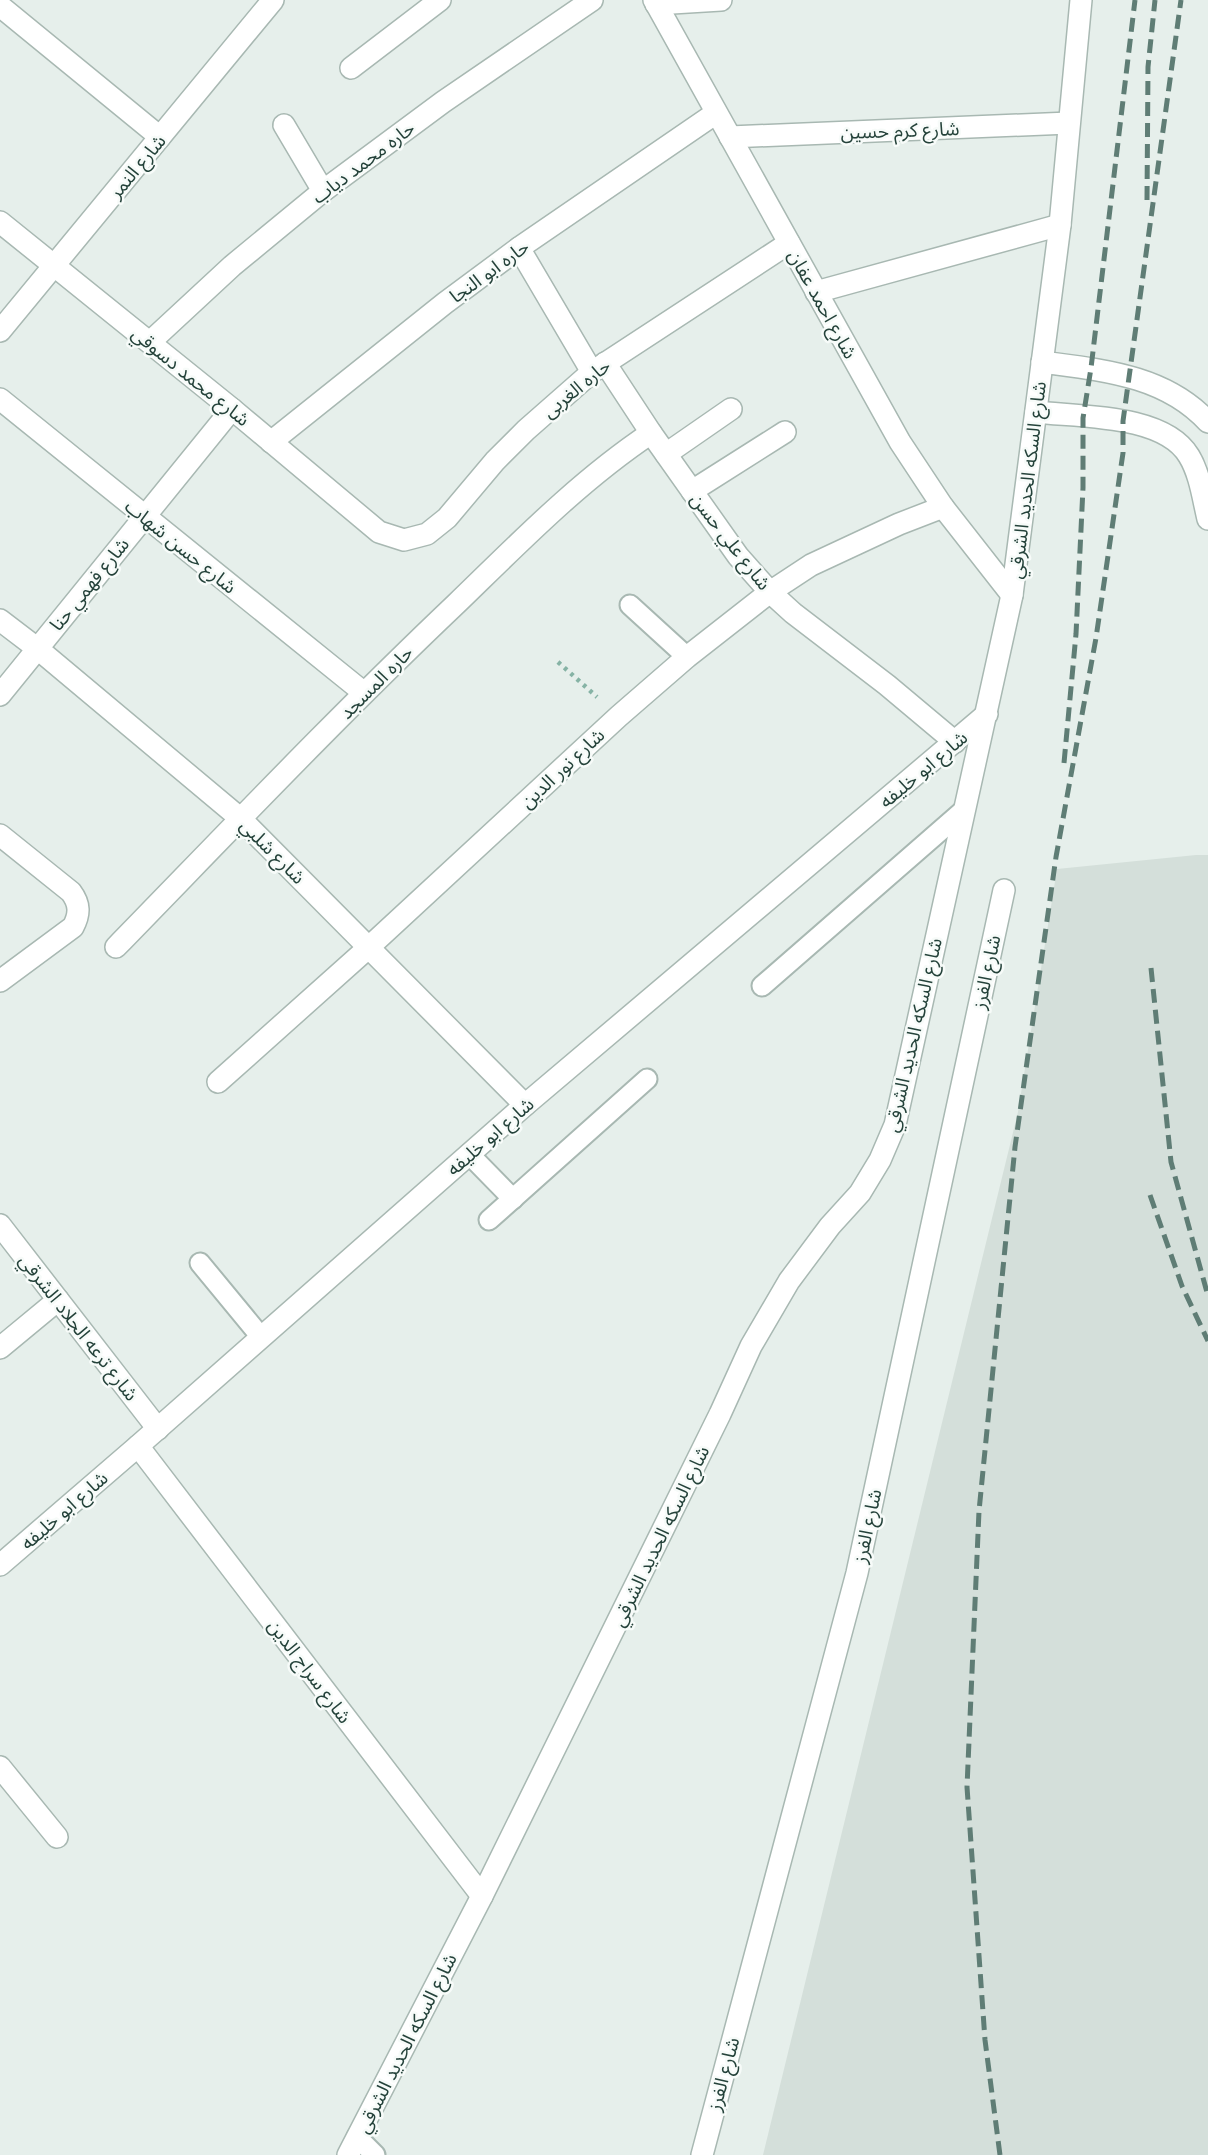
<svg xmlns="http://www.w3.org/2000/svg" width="1208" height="2155" font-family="Raleway,'Noto Sans Arabic',sans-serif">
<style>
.built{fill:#d4dfda}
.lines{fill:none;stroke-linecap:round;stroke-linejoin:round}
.service-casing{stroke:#a8b8b2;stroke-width:23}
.minor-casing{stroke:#a8b8b2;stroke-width:24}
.path{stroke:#86b3a5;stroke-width:4.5;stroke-dasharray:3.5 5;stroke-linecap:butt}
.service{stroke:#fff;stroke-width:19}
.minor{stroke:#fff;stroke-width:21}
.rail{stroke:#5f7d75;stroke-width:5;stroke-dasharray:14 7;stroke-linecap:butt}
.labels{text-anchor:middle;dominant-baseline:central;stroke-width:5;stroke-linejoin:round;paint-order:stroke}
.street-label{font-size:19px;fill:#24423a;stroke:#f7fbf9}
</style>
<rect width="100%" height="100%" fill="#e6efeb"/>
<path class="built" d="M1196,855H1208V2155H763L1018,1112L1057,869Z"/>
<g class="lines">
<defs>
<g id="service">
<path d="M630,605L687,657"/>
<path d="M762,986L964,810"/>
<path d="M469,1154L513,1199"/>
<path d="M489,1220L647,1079"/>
<path d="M200,1263L261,1337"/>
<path d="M357,2137L375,2155"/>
</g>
<g id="minor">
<path d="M654,0L900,442L943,507L1012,595"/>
<path d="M656,4L721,0"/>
<path d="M0,6L160,137"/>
<path d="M351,68L440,0"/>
<path d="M284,125L323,191"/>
<path d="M730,137L1069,123"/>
<path d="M0,222L232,409L379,532L404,540L427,534L447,518L495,461L526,430L592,372L789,243"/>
<path d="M519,248L592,372"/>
<path d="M816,292L1060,225"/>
<path d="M0,331L273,0"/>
<path d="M150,342L232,266L323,191L443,102L592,0"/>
<path d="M1042,362C1101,370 1165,375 1208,422"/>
<path d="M605,363L651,433L738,556L770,592L793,613L887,685L955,742"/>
<path d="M0,399L363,692"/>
<path d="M1036,412C1080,417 1164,414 1189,456C1200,474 1203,498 1208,519"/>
<path d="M271,442L445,303L519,248L716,113"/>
<path d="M666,454L731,409"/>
<path d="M692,491L785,432"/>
<path d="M0,620L38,649L241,819L525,1105"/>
<path d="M0,695L232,409"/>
<path d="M0,835L71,892C80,904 80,914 73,927L0,981"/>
<path d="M116,947C228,832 339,715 456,604C518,544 579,481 651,433"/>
<path d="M218,1082L368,948L619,716L687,657L770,592L811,565L899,524L943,507"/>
<path d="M0,1225L158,1429"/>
<path d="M0,1348L58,1300"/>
<path d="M138,1446L482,1896"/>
<path d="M0,1565L138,1446L525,1105L987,714"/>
<path d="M0,1767L57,1837"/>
<path d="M348,2155L482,1896L720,1414L751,1346L789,1281L830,1226L860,1193L880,1160L895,1125L1012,595L1060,225L1081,0"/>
<path d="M702,2155L857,1573L1004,890"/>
</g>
</defs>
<use href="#service" class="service-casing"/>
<use href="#minor" class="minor-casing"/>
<path class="path" d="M558,662L597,697"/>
<use href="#service" class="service"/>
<use href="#minor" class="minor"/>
<g class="rail">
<path d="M1147,200L1148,67L1155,0"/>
<path d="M1064,763L1076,634L1083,488V418L1091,368L1135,0"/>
<path d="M1151,968L1171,1162L1208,1296"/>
<path d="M1150,1195L1182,1286L1208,1341"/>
<path d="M1000,2155L985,2040L967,1787L979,1511L1015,1147L1056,857L1096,638L1123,453V421L1181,0"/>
</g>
</g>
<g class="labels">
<g class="street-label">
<text transform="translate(900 130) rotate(-2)">شارع كرم حسين</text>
<text transform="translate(363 162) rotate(-37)">حاره محمد دياب</text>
<text transform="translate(137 166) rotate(-50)">شارع النمر</text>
<text transform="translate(489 271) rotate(-36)">حاره ابو النجا</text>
<text transform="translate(823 304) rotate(61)">شارع احمد عفان</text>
<text transform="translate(191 376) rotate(39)">شارع محمد دسوقي</text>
<text transform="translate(576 388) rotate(-39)">حاره الغربى</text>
<text transform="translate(1027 480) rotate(-83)">شارع السكه الحديد الشرقي</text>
<text transform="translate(731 541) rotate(52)">شارع علي حسن</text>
<text transform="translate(181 546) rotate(39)">شارع حسن شهاب</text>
<text transform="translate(89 584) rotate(-51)">شارع فهمي حنا</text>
<text transform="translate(376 682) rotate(-45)">حاره المسجد</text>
<text transform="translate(562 768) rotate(-43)">شارع نور الدين</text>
<text transform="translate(923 769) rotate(-40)">شارع ابو خليفه</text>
<text transform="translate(273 851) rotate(45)">شارع شلبي</text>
<text transform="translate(986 972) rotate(-78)">شارع الفرز</text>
<text transform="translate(913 1035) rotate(-77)">شارع السكه الحديد الشرقي</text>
<text transform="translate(490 1136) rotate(-41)">شارع ابو خليفه</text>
<text transform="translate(79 1327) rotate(52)">شارع ترعه الجلاد الشرقي</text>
<text transform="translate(64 1510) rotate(-41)">شارع ابو خليفه</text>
<text transform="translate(867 1526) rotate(-78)">شارع الفرز</text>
<text transform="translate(660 1536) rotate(-64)">شارع السكه الحديد الشرقي</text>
<text transform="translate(310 1671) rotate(53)">شارع سراج الدين</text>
<text transform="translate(406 2043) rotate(-63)">شارع السكه الحديد الشرقي</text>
<text transform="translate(723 2074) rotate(-75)">شارع الفرز</text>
</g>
</g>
</svg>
